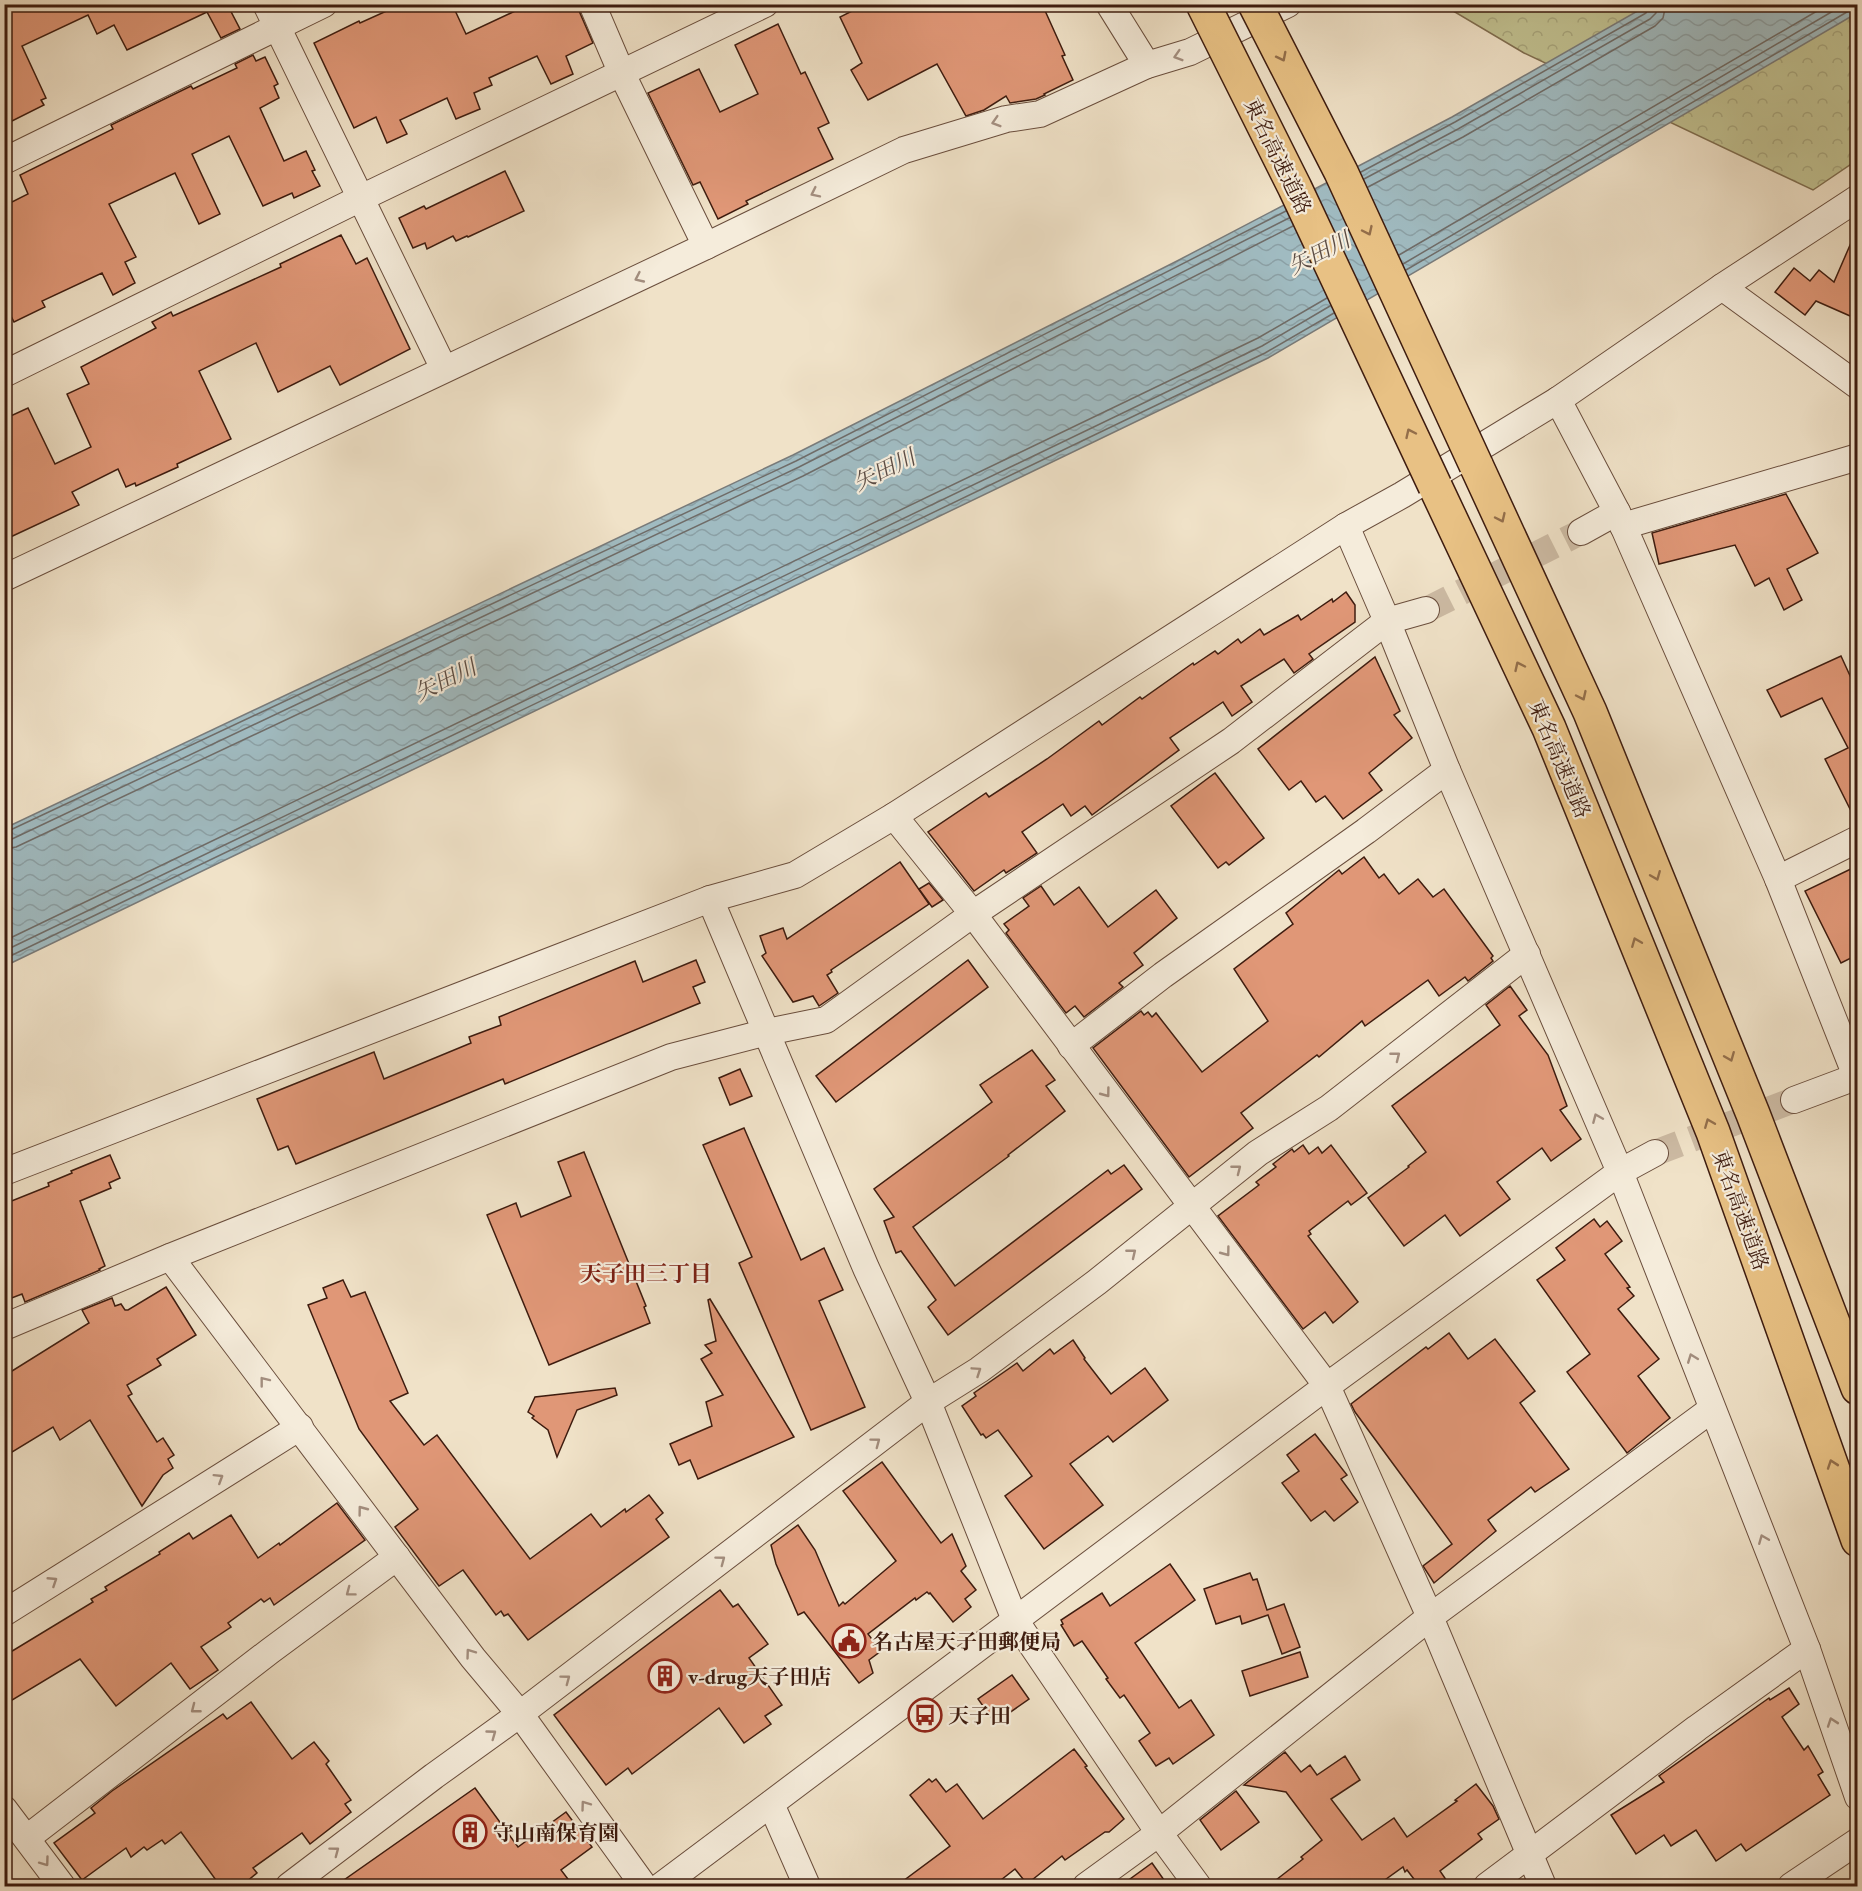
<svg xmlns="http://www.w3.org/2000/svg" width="1862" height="1891" font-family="'EB Garamond','Noto Serif JP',serif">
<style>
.park{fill:url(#park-crowns);stroke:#806e50;stroke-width:1.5}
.water{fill:url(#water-waves);stroke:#797b7a;stroke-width:1.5}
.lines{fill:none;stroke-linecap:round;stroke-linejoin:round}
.shore{stroke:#6f6c68;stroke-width:1.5}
.building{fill:#e09777;stroke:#3e1c0f;stroke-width:1.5}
.minor-tunnel{stroke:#ccbaa3;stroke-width:26;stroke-dasharray:26 13;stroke-linecap:butt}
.minor-casing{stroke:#6a4e3d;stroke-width:28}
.highway-casing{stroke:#3e1c0f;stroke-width:36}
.minor{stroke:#f5ecdb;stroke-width:26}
.highway{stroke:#e8c184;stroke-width:33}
.highway-bridge-casing{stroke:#3e1c0f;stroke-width:36;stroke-linecap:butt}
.highway-bridge{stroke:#e8c184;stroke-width:33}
.oneway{stroke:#a38e7f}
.oneway2{stroke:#936e4a}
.labels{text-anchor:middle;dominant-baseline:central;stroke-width:4.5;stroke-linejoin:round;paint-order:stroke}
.street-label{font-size:21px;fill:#3e1c0f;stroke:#f5ecdb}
.poi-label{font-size:21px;font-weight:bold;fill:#3e1c0f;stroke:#f5ecdb;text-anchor:start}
.water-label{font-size:22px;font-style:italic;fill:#5b4c44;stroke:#f5ecdb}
.neighbourhood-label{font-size:22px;font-weight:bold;fill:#7a1f14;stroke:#f5ecdb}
</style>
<defs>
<pattern id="park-crowns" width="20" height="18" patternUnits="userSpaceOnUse" patternTransform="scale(1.5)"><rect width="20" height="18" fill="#c1c191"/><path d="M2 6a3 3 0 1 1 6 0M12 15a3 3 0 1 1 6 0" fill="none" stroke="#a7a57c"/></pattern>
<pattern id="water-waves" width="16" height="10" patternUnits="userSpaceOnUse" patternTransform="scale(1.5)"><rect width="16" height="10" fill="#a0bbc1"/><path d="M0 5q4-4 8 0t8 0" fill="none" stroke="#8ba0a5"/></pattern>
</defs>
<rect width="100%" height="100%" fill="#f0e2c8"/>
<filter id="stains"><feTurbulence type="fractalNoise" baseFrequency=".00333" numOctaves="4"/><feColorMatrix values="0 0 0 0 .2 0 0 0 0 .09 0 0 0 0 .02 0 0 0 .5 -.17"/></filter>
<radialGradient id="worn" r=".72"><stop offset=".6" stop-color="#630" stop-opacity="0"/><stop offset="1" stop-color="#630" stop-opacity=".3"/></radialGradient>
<path class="park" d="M1443,5H1857V160L1813,190L1524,53Z"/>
<path class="water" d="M1648,5H1857V13L1268,358L5,966V828L793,455L1177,261L1452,117Z"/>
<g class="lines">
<g class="shore">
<path d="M1361,172L1455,122L1646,13L1650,4"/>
<path d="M1364,179L1458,129L1650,19L1656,13L1657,4"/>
<path d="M1368,187L1463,137L1655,26L1663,18L1666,4"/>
<path d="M1399,255L1829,4"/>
<path d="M1403,264L1845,4"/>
<path d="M1406,270L1852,9L1858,8"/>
<path d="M4,833L796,461L1286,211"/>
<path d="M4,840L12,839L799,467L1289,218"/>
<path d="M4,849L16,847L803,476L1293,226"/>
<path d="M4,941L1258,338L1327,298"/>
<path d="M4,951L1262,346L1330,306"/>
<path d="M4,959L1265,353L1334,313"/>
</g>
</g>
<g class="building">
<path d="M4,4H227L240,29L221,38L207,12L127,50L114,25L97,34L88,15L22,46L46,98L41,100L44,105L4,125Z"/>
<path d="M402,4H452L466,34L530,4H576L593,43L566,56L573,74L551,84L537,56L489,78L492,85L474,93L480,109L456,119L447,98L400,120L407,134L387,143L376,117L354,128L314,43L359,21L360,23Z"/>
<path d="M866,4H1042L1065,55L1062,56L1073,80L1044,94L1045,95L1036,99L1010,103L1006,96L984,110L966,116L937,64L868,100L851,70L862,63L840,17Z"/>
<path d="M778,24L801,74L805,72L829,123L818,128L833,159L746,201L748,204L718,219L700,182L693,185L648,93L699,69L720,112L758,94L735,45Z"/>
<path d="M253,55L256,61L265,57L278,84L274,86L279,98L260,108L284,161L306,151L315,170L312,171L320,186L294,198L292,193L263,206L229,136L192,154L220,214L199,224L175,173L109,204L136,257L125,262L135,283L113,295L102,273L42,301L45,307L14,322L4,302V206L28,194L20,175L113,129L111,125L191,86L193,89L237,68L235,64Z"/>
<path d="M505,171L524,211L468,237L467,236L456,241L453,236L427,249L425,243L413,248L399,218L424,206L426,209Z"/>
<path d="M1857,229V319L1816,301L1805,315L1775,292L1794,268L1810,281L1819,270L1834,282Z"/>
<path d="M341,235L356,264L367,258L410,349L340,385L330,366L278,392L256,343L199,371L231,439L177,464L178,467L136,486L135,483L126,487L118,469L72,492L79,505L4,540V419L28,408L55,464L91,447L67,394L89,384L81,367L156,328L152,322L171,312L173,316L281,267L280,264Z"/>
<path d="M1786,494L1818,553L1787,569L1802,600L1784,610L1769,578L1755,586L1735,545L1659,564L1652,533Z"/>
<path d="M1346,592L1355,605V622L1309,654L1313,659L1294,673L1284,659L1241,686L1252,702L1232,716L1223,702L1170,738L1179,750L1092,815L1085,806L1071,816L1063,804L1022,832L1037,853L1006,873L1004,870L974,891L928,832L986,793L989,797L1047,759L1099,721L1102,725L1140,697L1142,699L1193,663L1194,665L1215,651L1218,654L1238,639L1241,643L1260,629L1264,635L1298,615L1301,620L1332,599L1333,602Z"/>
<path d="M1841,656L1857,691V823L1825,759L1848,748L1822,698L1781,717L1767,690Z"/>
<path d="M1375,657L1400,711L1394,715L1412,738L1369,773L1382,790L1343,819L1325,796L1316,802L1301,781L1289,790L1258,749Z"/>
<path d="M1215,773L1264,838L1229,865L1226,862L1218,868L1171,806Z"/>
<path d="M1364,857L1379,878L1384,874L1399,894L1418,879L1433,897L1444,889L1493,956L1491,958L1493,961L1468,981L1465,977L1439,996L1428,980L1365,1026L1362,1021L1319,1057L1317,1055L1241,1113L1253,1128L1189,1177L1093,1048L1141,1011L1144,1015L1148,1012L1152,1017L1156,1013L1202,1072L1268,1021L1234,969L1293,924L1286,913L1339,870L1342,874Z"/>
<path d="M900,862L929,904L831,970L832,972L827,975L838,993L819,1006L813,996L793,1002L762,956L766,953L760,936L783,928L787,939Z"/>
<path d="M1857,866V955L1841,963L1805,891Z"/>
<path d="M929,883L943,900L932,907L919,889Z"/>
<path d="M1041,886L1054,905L1079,887L1108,927L1156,890L1177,918L1134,953L1143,965L1119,983L1123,987L1084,1017L1075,1006L1066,1013L1006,933L1009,930L1004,924L1029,906L1023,898Z"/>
<path d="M696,960L705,982L693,987L700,1003L505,1084L503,1079L296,1164L288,1146L278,1150L257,1099L374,1052L384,1079L471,1043L469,1037L501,1025L499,1017L635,961L643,982Z"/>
<path d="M968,960L988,987L836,1102L816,1076Z"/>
<path d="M1510,986L1527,1010L1519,1016L1548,1055L1567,1106L1560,1110L1581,1139L1551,1161L1542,1148L1497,1182L1510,1199L1460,1236L1445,1215L1404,1246L1368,1198L1409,1167L1408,1166L1426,1152L1392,1106L1500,1025L1486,1005Z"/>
<path d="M1032,1050L1055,1080L1046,1086L1065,1111L1008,1155L1009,1156L913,1227L955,1286L1108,1170L1111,1174L1124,1165L1142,1189L948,1335L928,1307L936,1300L901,1251L896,1253L884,1221L894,1217L874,1189L992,1102L980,1085Z"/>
<path d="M740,1069L752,1096L730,1105L719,1078Z"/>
<path d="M744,1128L801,1260L824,1248L843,1290L819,1301L865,1407L811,1430L739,1263L752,1257L703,1145Z"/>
<path d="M1303,1145L1309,1154L1318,1147L1322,1153L1331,1145L1367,1193L1351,1205L1348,1201L1309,1231L1311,1234L1308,1236L1358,1302L1333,1323L1325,1312L1303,1329L1218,1216L1259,1185L1256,1182L1276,1167L1273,1164L1292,1149L1294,1152Z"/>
<path d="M584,1152L646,1306L644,1307L650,1323L549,1365L487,1215L516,1203L521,1217L571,1196L558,1162Z"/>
<path d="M110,1155L120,1178L109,1183L111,1188L80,1201L105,1266L99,1269L100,1270L25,1302L22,1294L4,1301V1204L49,1186L48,1183L72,1173L71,1171Z"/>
<path d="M1594,1219L1600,1227L1607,1221L1622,1241L1605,1254L1630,1287L1627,1288L1634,1296L1618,1309L1659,1359L1638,1376L1670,1418L1627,1453L1567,1372L1590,1354L1537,1280L1565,1260L1556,1248Z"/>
<path d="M343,1280L351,1297L365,1292L408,1393L390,1401L424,1445L437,1435L530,1559L591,1514L601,1527L625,1509L626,1512L649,1495L663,1513L656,1519L669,1537L528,1640L508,1614L504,1616L501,1611L496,1615L463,1570L439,1586L395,1527L418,1509L359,1429L308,1305L327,1298L323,1288Z"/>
<path d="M166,1287L196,1335L157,1359L161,1365L127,1385L132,1394L128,1396L157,1442L163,1438L174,1455L168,1459L173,1468L163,1475L142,1506L90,1420L60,1440L53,1427L4,1457V1376L89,1323L82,1310L112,1298L115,1306L121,1304L125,1310H128Z"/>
<path d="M710,1299L794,1437L698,1479L690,1460L679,1465L670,1444L712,1426L706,1402L723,1395L701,1359L712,1353L705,1345L716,1341L708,1300Z"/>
<path d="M1449,1333L1468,1359L1495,1339L1535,1391L1520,1403L1569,1469L1535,1492L1531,1487L1488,1520L1496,1531L1434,1583L1423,1566L1452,1544L1355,1412L1351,1404L1426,1347L1428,1349Z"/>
<path d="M1073,1340L1085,1358L1084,1359L1111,1394L1145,1368L1168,1400L1113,1442L1108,1436L1070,1464L1103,1505L1044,1549L1005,1496L1032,1476L998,1430L986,1438L983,1434L981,1435L962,1406L976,1396L974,1393L1017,1363L1023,1371L1050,1349L1054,1354Z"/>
<path d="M615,1388L617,1395L577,1410L557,1457L548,1430L532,1418L534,1416L528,1412L535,1397Z"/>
<path d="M1315,1434L1347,1475L1341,1479L1358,1502L1334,1521L1325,1511L1311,1521L1282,1483L1299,1471L1287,1455Z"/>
<path d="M882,1462L941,1543L952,1534L966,1566L961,1571L976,1590L965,1599L971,1607L953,1622L930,1593L929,1594L927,1592L916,1600L915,1598L868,1634L881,1651L869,1660L873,1673L859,1683L804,1612L798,1615L776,1564L771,1545L798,1525L815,1550L839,1606L843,1602L845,1604L896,1561L843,1491Z"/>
<path d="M337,1503L365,1540L274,1605L270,1598L264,1602L261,1599L228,1623L231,1627L201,1647L218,1670L190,1689L171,1663L116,1706L80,1659L4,1705V1656L93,1602L91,1599L107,1590L105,1587L160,1554L159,1552L189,1533L193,1539L231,1515L258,1558L279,1543L280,1545Z"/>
<path d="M1170,1564L1195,1600L1135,1643L1179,1708L1191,1700L1214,1735L1173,1764L1169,1758L1156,1766L1139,1741L1150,1733L1124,1695L1120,1698L1106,1679L1108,1678L1082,1641L1074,1646L1061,1625L1063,1624L1061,1620L1102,1593L1110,1606Z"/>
<path d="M1250,1573L1253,1580L1257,1579L1267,1610L1284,1604L1300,1647L1282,1654L1268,1615L1242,1624L1240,1616L1216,1624L1204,1589Z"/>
<path d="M720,1590L733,1607L738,1604L768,1644L749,1658L782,1705L765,1716L771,1724L744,1743L719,1708L632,1774L628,1768L606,1785L554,1715Z"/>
<path d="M1300,1652L1308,1677L1250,1696L1242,1671Z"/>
<path d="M1012,1675L1029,1699L995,1723L978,1699Z"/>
<path d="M1789,1688L1799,1704L1782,1717L1804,1750L1808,1746L1823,1772L1818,1775L1830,1795L1746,1851L1741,1844L1716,1861L1696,1830L1671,1846L1664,1835L1636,1854L1611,1815L1664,1782L1659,1776L1769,1698L1770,1700Z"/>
<path d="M251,1702L292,1759L314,1742L329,1761L326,1764L351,1800L345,1804L351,1812L310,1844L302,1833L253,1868L257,1873L240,1887H221L181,1832L165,1844L162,1840L147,1850L144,1847L131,1857L126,1848L82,1880L54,1843L95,1813L91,1808L112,1791L223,1714L227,1719Z"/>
<path d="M1074,1749L1087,1766L1085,1767L1124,1819L1109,1832H1105L1065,1860L1062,1856L1027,1884L1015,1869L992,1887H895L950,1846L910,1795L929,1779L932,1782L936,1779L946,1792L957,1784L983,1819Z"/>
<path d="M1285,1752L1301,1772L1310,1765L1317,1775L1345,1756L1360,1780L1331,1799L1362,1840L1394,1818L1407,1837L1457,1801L1455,1800L1476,1784L1493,1806L1499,1819L1478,1834L1482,1839L1440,1871L1451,1887H1420L1407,1870L1405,1872L1403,1867L1375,1887H1267L1303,1859L1301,1857L1322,1840L1286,1792L1244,1785Z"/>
<path d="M475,1788L518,1847L566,1812L592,1847L561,1870L574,1887H334Z"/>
<path d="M1236,1791L1259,1822L1221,1850L1200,1820Z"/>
<path d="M1152,1863L1169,1887H1119Z"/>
</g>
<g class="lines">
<g class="minor-tunnel">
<path d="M1426,610L1581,532"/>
<path d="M1655,1153L1794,1100"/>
</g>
<defs>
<g id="minor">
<path d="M266,4L444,369"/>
<path d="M592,4L622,74L706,246"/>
<path d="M1109,4L1147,65"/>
<path d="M4,161L324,4"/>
<path d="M1722,287L1858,386"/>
<path d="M4,374L361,198L765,4"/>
<path d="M1558,400L1617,512L1778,879L1858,1081"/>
<path d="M1346,526L1387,621L1447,770L1620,1172L1807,1649L1858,1797"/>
<path d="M1623,526L1858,457"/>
<path d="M1581,532L1617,512"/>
<path d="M4,578L706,246L904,150L1006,119L1040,114L1147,65L1190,52L1288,4"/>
<path d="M894,816L973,914L1327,1386L1430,1617L1543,1886"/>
<path d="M1778,879L1858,839"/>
<path d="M710,899L866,1268L928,1402L1015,1620L1159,1833L1198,1886"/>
<path d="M1071,1046L1163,975L1366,831L1447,770"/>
<path d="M1794,1100L1858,1076"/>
<path d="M4,1172L710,899L795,875L894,816L1346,526L1402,495L1558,400L1722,287L1858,198"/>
<path d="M170,1257L473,1658L520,1714L644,1886"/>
<path d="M4,1327L170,1257L671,1057L767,1032L826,1020L973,914L1231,741L1387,621L1426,610"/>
<path d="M4,1613L300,1427"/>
<path d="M771,1804L807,1886"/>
<path d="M4,1809L62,1886"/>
<path d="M27,1838L270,1651L397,1557"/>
<path d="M289,1886L434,1776L520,1714L928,1402L979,1370L1097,1282L1258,1153L1329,1108L1527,954"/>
<path d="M661,1886L1327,1386L1620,1172L1655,1153"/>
<path d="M1086,1886L1159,1833L1430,1617L1712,1409"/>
<path d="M1487,1886L1697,1728L1807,1649"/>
<path d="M1791,1886L1858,1841"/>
</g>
<g id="highway">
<path d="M1476,465L1590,712L1753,1114L1858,1388"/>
<path d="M1435,486L1549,728L1713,1132L1858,1540"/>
</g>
</defs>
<use href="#minor" class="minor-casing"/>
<use href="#highway" class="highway-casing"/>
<use href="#minor" class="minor"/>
<use href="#highway" class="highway"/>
<defs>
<g id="highway-bridge">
<path d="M1203,4L1295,188L1435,486"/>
<path d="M1255,4L1341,172L1476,465"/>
</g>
</defs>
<use href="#highway-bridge" class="highway-bridge-casing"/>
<use href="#highway-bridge" class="highway-bridge"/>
</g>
<defs><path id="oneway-chevron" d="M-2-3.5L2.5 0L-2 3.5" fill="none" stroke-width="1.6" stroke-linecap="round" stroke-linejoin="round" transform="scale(1.5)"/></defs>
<g class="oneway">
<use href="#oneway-chevron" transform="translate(1178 56) rotate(163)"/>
<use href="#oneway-chevron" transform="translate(996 122) rotate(163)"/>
<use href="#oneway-chevron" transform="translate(815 193) rotate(154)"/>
<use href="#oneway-chevron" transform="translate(639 278) rotate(155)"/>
<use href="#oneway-chevron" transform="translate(1396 1056) rotate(-38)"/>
<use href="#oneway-chevron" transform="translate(1106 1093) rotate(53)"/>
<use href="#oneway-chevron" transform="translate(1597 1118) rotate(-113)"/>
<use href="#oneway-chevron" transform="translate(1237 1169) rotate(-38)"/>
<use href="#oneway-chevron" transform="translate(1226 1252) rotate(53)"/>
<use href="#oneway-chevron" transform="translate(1132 1253) rotate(-39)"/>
<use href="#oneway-chevron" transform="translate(1692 1358) rotate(-111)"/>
<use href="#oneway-chevron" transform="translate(977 1371) rotate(-34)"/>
<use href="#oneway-chevron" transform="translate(264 1381) rotate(-128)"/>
<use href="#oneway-chevron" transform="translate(876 1442) rotate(-37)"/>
<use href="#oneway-chevron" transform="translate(219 1478) rotate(-32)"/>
<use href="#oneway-chevron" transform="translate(362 1510) rotate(-127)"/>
<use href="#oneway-chevron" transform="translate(1763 1539) rotate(-112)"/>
<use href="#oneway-chevron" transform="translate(721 1560) rotate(-37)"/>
<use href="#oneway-chevron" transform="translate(53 1581) rotate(-33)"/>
<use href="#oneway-chevron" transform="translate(350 1592) rotate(143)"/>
<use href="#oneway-chevron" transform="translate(470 1653) rotate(-126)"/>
<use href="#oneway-chevron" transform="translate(566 1679) rotate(-37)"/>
<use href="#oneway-chevron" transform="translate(195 1709) rotate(142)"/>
<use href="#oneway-chevron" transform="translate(1832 1722) rotate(-109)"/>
<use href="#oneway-chevron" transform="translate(492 1734) rotate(-36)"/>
<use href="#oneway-chevron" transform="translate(585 1805) rotate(-126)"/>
<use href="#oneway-chevron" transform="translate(335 1851) rotate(-37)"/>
<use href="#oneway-chevron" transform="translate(45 1862) rotate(54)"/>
</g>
<g class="oneway2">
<use href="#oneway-chevron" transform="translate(1282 57) rotate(63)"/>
<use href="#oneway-chevron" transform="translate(1368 231) rotate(65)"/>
<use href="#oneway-chevron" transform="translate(1410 433) rotate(-115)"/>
<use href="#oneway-chevron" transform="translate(1501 518) rotate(65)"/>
<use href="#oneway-chevron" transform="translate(1519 666) rotate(-115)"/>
<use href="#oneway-chevron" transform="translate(1582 696) rotate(65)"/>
<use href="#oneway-chevron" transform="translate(1656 876) rotate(68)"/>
<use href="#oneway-chevron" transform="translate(1636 942) rotate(-112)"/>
<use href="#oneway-chevron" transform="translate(1730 1057) rotate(68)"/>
<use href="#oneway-chevron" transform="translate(1709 1123) rotate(-112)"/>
<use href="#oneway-chevron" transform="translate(1832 1464) rotate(-109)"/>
</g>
<defs>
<symbol id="civic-ring" viewBox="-11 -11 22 22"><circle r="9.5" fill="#f5ecdb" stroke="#8f2418" stroke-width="1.5"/><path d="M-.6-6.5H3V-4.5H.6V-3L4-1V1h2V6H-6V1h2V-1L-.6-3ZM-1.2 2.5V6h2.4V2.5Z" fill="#8f2418"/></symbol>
<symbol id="building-ring" viewBox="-11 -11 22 22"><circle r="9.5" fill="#f5ecdb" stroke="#8f2418" stroke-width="1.5"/><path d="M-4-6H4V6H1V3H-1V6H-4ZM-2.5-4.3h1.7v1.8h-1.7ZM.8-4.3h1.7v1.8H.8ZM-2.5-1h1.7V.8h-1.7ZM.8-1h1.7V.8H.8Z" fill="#8f2418"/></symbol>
<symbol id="bus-ring" viewBox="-11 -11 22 22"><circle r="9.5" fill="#f5ecdb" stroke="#8f2418" stroke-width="1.5"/><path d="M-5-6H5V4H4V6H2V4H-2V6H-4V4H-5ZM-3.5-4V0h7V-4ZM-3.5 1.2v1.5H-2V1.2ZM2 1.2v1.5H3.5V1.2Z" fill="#8f2418"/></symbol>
</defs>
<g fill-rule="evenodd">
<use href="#civic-ring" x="830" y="1622" width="38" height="38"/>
<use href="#building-ring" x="646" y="1657" width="38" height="38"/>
<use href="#bus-ring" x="906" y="1696" width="38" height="38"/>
<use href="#building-ring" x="451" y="1813" width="38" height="38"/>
</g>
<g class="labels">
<g class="street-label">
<text transform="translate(1278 156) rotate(64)">東名高速道路</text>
<text transform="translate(1560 759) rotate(67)">東名高速道路</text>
<text transform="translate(1741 1210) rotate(70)">東名高速道路</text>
</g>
<g class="poi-label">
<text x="872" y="1641">名古屋天子田郵便局</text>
<text x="688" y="1676">v-drug天子田店</text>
<text x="948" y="1715">天子田</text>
<text x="493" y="1832">守山南保育園</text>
</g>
<g class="water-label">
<text transform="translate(1319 253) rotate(-27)">矢田川</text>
<text transform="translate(884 470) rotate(-26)">矢田川</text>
<text transform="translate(445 680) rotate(-26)">矢田川</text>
</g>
<g class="neighbourhood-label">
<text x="646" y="1273">天子田三丁目</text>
</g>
</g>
<rect width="1862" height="1891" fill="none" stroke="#f0e2c8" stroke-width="24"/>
<rect x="6" y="6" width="1850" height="1879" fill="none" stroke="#3e1c0f" stroke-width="3"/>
<rect x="12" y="12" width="1838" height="1867" fill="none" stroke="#3e1c0f" stroke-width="1.5"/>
<rect width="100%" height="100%" filter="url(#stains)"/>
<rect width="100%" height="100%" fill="url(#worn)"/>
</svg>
